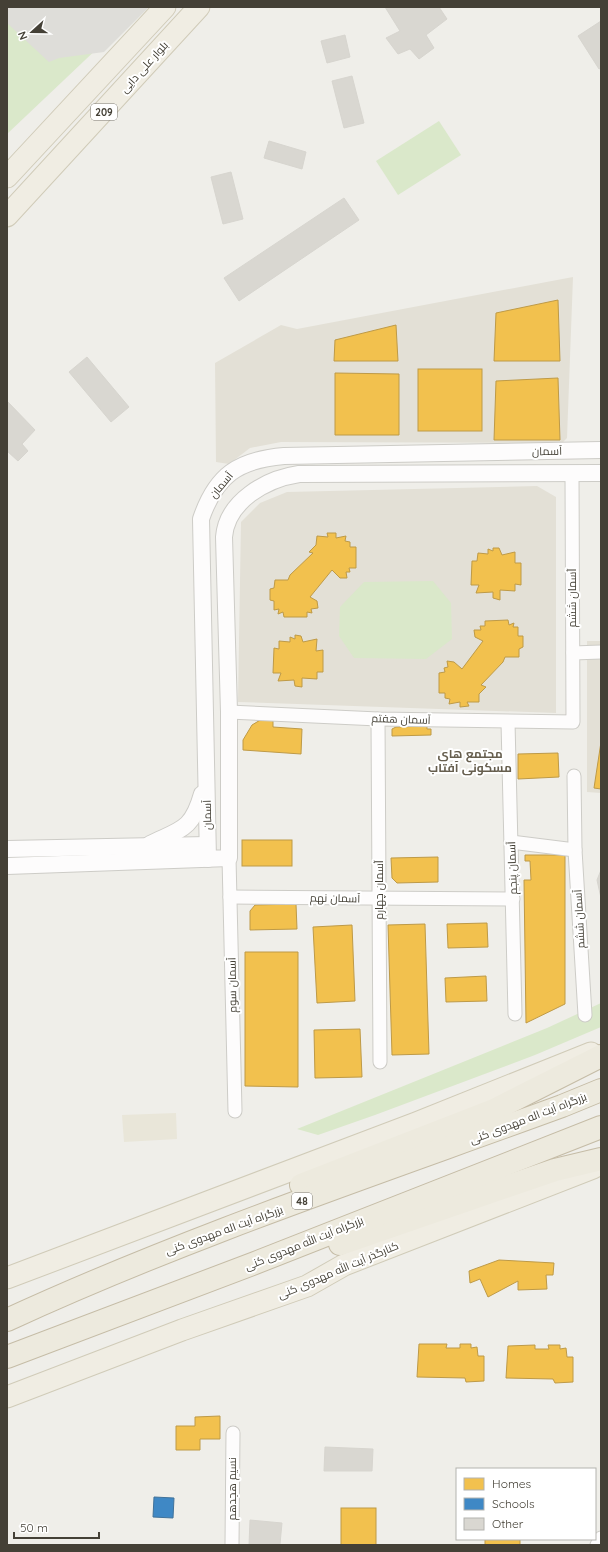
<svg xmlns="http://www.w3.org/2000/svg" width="608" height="1552" font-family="Quicksand,Cairo,sans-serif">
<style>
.residential{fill:#e3e0d6}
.education{fill:#e9e6d9}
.green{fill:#dae8ca}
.parking{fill:#deddd9}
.homes{fill:#f2c14e;stroke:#be9a47}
.schools{fill:#3f88c5;stroke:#40729a}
.building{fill:#d9d7d1;stroke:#d7d5cf}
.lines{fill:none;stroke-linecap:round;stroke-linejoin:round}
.minor-casing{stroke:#cdccc7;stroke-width:15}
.tertiary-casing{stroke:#cdccc7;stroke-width:18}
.primary-casing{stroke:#d0cbb8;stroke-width:23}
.trunk-casing{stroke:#c5bca6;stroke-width:24}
.minor{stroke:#fdfcfc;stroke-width:13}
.tertiary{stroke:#fdfcfc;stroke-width:16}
.primary{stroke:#f0ede3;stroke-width:21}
.trunk{stroke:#edeade;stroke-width:22}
.labels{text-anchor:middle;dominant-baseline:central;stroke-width:4;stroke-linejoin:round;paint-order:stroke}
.shield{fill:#fff;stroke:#7c7972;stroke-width:1}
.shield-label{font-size:10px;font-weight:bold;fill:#444036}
.street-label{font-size:11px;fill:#444036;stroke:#fff}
.neighbourhood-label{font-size:12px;font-weight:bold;fill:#665e4e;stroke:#fff}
</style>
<rect width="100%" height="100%" fill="#efeee9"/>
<g class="residential">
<path d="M573,277L567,438L562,443L281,442L250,448L229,464L216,462L215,363L281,325L297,329Z"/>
<path d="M537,486L556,497V713L238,702L241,522L260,503L287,492Z"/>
<path d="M587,641H601V793L587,792Z"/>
</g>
<path class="education" d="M176,1113L177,1139L124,1142L122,1115Z"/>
<g class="green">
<path d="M7,7H141L7,134Z"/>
<path d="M439,121L461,155L398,195L376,161Z"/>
<path d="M433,581L451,603L452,639L426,659L354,658L339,636L340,607L364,582Z"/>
<path d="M601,1003V1027L535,1055L375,1115L318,1135L297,1129L547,1028Z"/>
</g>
<path class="parking" d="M7,7H149L104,52L59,58L49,62L7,23Z"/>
<g class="homes">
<path d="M558,300L560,361H494L496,313Z"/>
<path d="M396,325L398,361H334L335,340Z"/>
<rect x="418" y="369" width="64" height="62"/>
<path d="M335,373L399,374V435H335Z"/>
<path d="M558,378L560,440H494L496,381Z"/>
<path d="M327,533H336V538L346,536L345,541L350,542V547H356V568H349L350,572H346L347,578H340L332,570L310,597L317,601L318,608L311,609L312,613L307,612V617H284L283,612L278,614L279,609L274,610V601L270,600V589L274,588L275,580H288L290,575L313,553L309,552L316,545L317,536L328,537Z"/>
<path d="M493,548H499L502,555L515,552V563H521V585L515,584V591L500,590V600L493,598V592L476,593L479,585H471L472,561H477L478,553L488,554V549L493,551Z"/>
<path d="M508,620L509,625L514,623L513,627H518V636H523V647L519,649V657H505L503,662L481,685L486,687L479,694V702H467L469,706L460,707V702L449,704L450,699L445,698V693H439V673L445,672L444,668L448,667L447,661L454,662L462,669L483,641L475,637L474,630H481L480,626H485V621Z"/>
<path d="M295,635L301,636L303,642L317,639L316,651L323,650V672H317V679L302,678V687L295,686L294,680L278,681L281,673H273L274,648L279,649V641L290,642V637L295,639Z"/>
<path d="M267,716L273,717V727L302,729L301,754L243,750V740L252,725Z"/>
<path d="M427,726V729H431V735L392,736V729L396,727Z"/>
<path d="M601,742V789L594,788Z"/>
<path d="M558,753L559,777L518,779V754Z"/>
<rect x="242" y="840" width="50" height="26"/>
<path d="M525,855H565V1004L526,1023L524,880H531L530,861H525Z"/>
<path d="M438,857V882L397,883L392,878L391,858Z"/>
<path d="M296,904L297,929L250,930V911L255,905Z"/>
<path d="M487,923L488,947L448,948L447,924Z"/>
<path d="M425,924L429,1054L392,1055L388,925Z"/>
<path d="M352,925L355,1001L317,1003L313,927Z"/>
<path d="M245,952H298V1087L245,1086Z"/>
<path d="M486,976L487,1001L446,1002L445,978Z"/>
<path d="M360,1029L362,1077L315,1078L314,1030Z"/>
<path d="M499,1260L554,1263L553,1275H546L547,1289L518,1290V1281L488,1297L480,1279L470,1283L469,1271Z"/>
<path d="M419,1344H447L446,1348H460V1344H471V1348L477,1347L478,1356H484V1381L466,1382L465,1378L417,1377Z"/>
<path d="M535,1345V1349H549L548,1345H560V1349L566,1348L567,1357H573V1382L555,1383L553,1379L506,1378L508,1346Z"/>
<path d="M220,1416V1439H200V1450H176V1426H195V1417Z"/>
<rect x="341" y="1508" width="35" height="37"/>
<rect x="485" y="1539" width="35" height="6"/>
</g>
<path class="schools" d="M154,1497L174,1498L173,1518L153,1517Z"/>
<g class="building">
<path d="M385,7H439L447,19L426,35L434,48L419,59L410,49L398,54L386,38L400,31Z"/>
<path d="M601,21V68L599,69L578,36Z"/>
<path d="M345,35L350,57L327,63L321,41Z"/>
<path d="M352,76L364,123L344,128L332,81Z"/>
<path d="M269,141L306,152L302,169L264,158Z"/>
<path d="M231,172L243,219L223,224L211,177Z"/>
<path d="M344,198L359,220L239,301L224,278Z"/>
<path d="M87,357L129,407L111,422L69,372Z"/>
<path d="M7,401L35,430L22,444L28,451L18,461L7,451Z"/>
<path d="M601,870V898L597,880Z"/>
<path d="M325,1447L373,1449L372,1471H324Z"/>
<path d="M250,1520L282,1523L280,1544L249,1545Z"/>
</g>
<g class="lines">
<defs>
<g id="minor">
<path d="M573,653L601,652"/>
<path d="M229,712L378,719L573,722L572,474"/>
<path d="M378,719L380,1062"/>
<path d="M508,722L515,1014"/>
<path d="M574,776L575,850L585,1015"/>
<path d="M511,842L575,850"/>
<path d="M229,858L235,1111"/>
<path d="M230,897L513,899"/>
<path d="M232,1545L233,1433"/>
<path d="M597,1545L601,1538"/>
</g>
<g id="tertiary">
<path d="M150,844C181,829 192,830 202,794"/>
<path d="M7,849L207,845"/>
<path d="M208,859L201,519C216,475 238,460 284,456L601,450"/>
<path d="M7,866L229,858V712L224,537C227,501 266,479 299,474L601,473"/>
</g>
<g id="primary">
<path d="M7,177L165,7"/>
<path d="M7,216L199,7"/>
<path d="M7,1278L416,1123L591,1053"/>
<path d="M7,1397L182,1330L307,1286L344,1265L593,1168"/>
</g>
<g id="trunk">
<path d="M301,1185L494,1110L601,1056"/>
<path d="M340,1244L555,1170L601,1159"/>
<path d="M7,1320C187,1237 376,1174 562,1106L601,1090"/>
<path d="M7,1357L255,1263L601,1127"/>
</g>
</defs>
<use href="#minor" class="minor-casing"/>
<use href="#tertiary" class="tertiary-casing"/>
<use href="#primary" class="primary-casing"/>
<use href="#trunk" class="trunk-casing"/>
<use href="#minor" class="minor"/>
<use href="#tertiary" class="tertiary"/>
<use href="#primary" class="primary"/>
<use href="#trunk" class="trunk"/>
</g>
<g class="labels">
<g class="shield">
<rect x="91" y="104" width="26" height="16" rx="3"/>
<rect x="292" y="1193" width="20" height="16" rx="3"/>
</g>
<g class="shield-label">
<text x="104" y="112">209</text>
<text x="302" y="1201">48</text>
</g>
<g class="street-label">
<text transform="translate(144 67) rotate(-48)">بلوار علی دایی</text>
<text transform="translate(547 451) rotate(-1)">آسمان</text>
<text transform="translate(221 485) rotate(-50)">آسمان</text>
<text transform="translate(572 598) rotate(-90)">آسمان ششم</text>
<text transform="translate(401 719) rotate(2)">آسمان هفتم</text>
<text transform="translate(207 815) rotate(-91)">آسمان</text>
<text transform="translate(512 868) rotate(-92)">آسمان پنجم</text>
<text transform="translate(379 890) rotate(-90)">آسمان چهارم</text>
<text transform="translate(335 898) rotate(1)">آسمان نهم</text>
<text transform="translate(579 919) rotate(-93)">آسمان ششم</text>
<text transform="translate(232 985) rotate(-91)">آسمان سوم</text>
<text transform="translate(528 1118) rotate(-21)">بزرگراه آیت اله مهدوی کنی</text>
<text transform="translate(224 1230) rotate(-20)">بزرگراه آیت اله مهدوی کنی</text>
<text transform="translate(304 1243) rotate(-22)">بزرگراه آیت الله مهدوی کنی</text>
<text transform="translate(338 1270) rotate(-23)">کنارگذر آیت الله مهدوی کنی</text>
<text transform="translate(232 1489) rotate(-90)">نسیم هجدهم</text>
</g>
<g class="neighbourhood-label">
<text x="470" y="753">مجتمع های<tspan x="470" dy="14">مسکونی آفتاب</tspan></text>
</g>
</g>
<rect width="608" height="1552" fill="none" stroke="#444036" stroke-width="16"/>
<rect x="456" y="1468" width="140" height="72" fill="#ffffff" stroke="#b4b3af"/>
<rect x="464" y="1478" width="20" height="12" fill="#f2c14e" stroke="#b4b3af"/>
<text x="492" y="1488" font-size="12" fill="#444036">Homes</text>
<rect x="464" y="1498" width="20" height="12" fill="#3f88c5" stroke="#b4b3af"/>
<text x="492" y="1508" font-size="12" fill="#444036">Schools</text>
<rect x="464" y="1518" width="20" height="12" fill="#d9d7d1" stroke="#b4b3af"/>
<text x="492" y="1528" font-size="12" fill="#444036">Other</text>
<g transform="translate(32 32) rotate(249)" stroke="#ffffff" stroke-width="3" paint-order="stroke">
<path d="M0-3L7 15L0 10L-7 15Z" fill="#444036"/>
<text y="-6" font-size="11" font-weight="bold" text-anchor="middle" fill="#444036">N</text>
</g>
<path d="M14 1532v6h85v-6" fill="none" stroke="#444036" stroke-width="2"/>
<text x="20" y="1532" font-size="12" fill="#444036" stroke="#ffffff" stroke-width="3" paint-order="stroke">50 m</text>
</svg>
